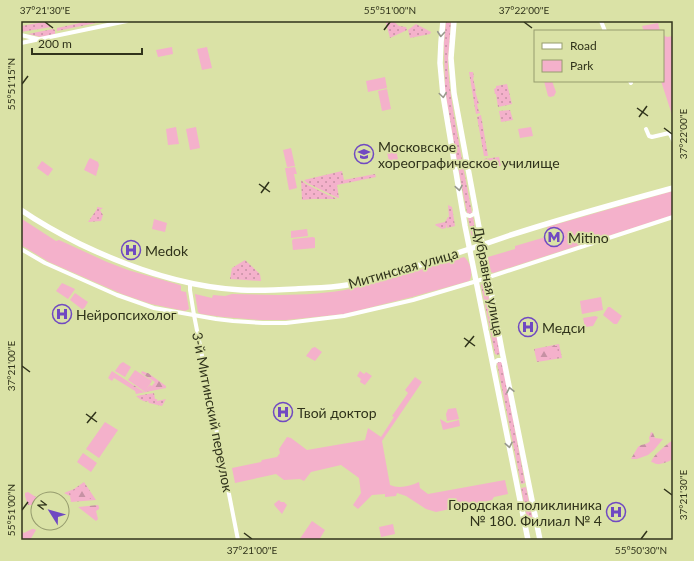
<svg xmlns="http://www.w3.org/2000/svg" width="694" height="561" font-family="Lato,sans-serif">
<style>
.grass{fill:url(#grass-dots)}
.forest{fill:url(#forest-firs)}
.park{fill:#f4b1cb}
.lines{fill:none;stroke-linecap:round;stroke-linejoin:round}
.street{stroke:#fff;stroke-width:4}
.secondary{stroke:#fff;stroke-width:5.5}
.oneway{stroke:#98998d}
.ticks{fill:none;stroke:#30331b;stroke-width:1.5}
.labels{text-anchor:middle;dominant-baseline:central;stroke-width:3.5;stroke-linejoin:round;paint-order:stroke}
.poi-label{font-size:14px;fill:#30331b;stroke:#dae2a6;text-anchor:start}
.street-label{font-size:14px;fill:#30331b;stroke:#dae2a6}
.neatline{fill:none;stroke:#30331b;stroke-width:1.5}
.ticks-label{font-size:10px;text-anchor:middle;fill:#30331b}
</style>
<defs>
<pattern id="grass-dots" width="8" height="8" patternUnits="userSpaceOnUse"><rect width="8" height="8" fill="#f4b1cb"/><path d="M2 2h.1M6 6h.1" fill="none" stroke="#c691a4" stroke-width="1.8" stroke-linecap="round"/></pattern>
<pattern id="forest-firs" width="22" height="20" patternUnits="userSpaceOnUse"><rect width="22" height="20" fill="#f4b1cb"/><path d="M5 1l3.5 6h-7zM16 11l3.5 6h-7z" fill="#c691a4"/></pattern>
</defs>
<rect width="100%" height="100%" fill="#dae2a6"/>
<g class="grass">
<path d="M89,21H106L57,31V28Z"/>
<path d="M391,21H393L399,26L406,27L407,30L390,38L386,23Z"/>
<path d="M446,21H451C450,37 448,52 448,68C450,99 457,130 462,160H460L457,162L445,90L444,43Z"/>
<path d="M44,22L51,27L21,32V26Z"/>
<path d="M416,24L431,32L430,34L410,38L408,30Z"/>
<path d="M53,29L55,30V34L41,37L28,34Z"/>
<path d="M469,72H473L474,77L473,78L476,91H475L479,104H477L479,112H480V113L476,114Z"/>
<path d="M507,84L512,104L498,107L496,94H495L494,89L496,88V86Z"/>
<path d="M510,110L513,120L501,122L499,111Z"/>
<path d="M481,115L488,156H484L477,117Z"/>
<path d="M499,157L501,165L500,166L492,167L491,164H486L484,162V159Z"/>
<path d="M459,165H461L463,166L472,213L470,214L467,213L458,167Z"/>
<path d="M342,171L344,180L375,174L376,177L337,185L339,198H338L307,183L304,180Z"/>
<path d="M301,180L306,184L328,195L329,196V195L337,199H313L302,200Z"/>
<path d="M448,205L452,207L455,226L447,228L446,223V228L442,229L435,225L436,224L445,222L448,217H449Z"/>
<path d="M97,207L103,208L100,210L103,215L101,221L88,222L97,209Z"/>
<path d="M473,217L477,241L475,243L473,242L468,218H470Z"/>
<path d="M245,260L260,274L261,281L230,279L232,268Z"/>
<path d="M483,283L486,284L500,353L498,355L495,354L481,285Z"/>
<path d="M559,344L562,358L537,362L534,349Z"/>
<path d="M500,361L502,362L525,483L521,484L497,363Z"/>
<path d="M154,393L155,399H157V401L166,399L162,406L149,403L148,401C144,403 140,399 136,396Z"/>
<path d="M84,482L96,500L71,502L70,496L64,493L74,489Z"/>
<path d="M526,487L533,521L531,523L528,522L521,488Z"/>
</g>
<g class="forest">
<path d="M554,346H557L558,354L557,357L548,359H537L536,350Z"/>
<path d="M112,371L144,392L150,385L152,386L155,382L141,373L142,371L147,373H148L166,386V388L136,394L135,391L114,378L112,381L108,378Z"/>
<path d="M651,432L653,433L655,438L663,439L654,450L648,455L637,459H631L632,457L638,447C641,444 647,445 650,441L649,438Z"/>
<path d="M672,441L673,443V459C670,461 660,465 657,464C655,464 653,462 651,462C654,454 664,447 670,442Z"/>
<path d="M81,487L91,496V498C86,501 78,500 72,501L70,492L75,490H77Z"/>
<path d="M28,492L39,499H38V521L35,518L36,507L34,505H28L25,496V493Z"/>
<path d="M98,505L99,507V509L96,511L98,519L96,521L78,507Z"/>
<path d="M32,529H34L36,530L30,540H21V531L24,533Z"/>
</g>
<g class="park">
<path d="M658,23L660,31H644L642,26Z"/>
<path d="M663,35L667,37L673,36V118L661,81H663Z"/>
<path d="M172,47L173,54L158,57L156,50Z"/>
<path d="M207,47L212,68L202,70L197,49Z"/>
<path d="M385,77L387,88L368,92L366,81Z"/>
<path d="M544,81H552L556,92L554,96L550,97L548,96Z"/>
<path d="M387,89L391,109L382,111L378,91Z"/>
<path d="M176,127L179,144L168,145L166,129Z"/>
<path d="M196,127L200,148L190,150L186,129Z"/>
<path d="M531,127L533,136L520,138L518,129Z"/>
<path d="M291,148L295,166L287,167L283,150Z"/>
<path d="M396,150L399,164L390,166L387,152Z"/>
<path d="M90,158L98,162L99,165L96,176L84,170L88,161Z"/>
<path d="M42,161L53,169L48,176L37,168Z"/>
<path d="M295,167L297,174H294L297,188L289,190L285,168Z"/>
<path d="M673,191V215L493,273L491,272L488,257L515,249V246L549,236L547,227Z"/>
<path d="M21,219H22L56,241L59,240L70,245L107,262L128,270L180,285L181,286V291L186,292L189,309L185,311L151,304L122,294L49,262L21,245Z"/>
<path d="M154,219L167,223L165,232L152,229Z"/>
<path d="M307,229L308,236L291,238V231Z"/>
<path d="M313,237L315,238V248L293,250L292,241L293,239Z"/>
<path d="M464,257C470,261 474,275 469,281L412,297L344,314L286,320H259L223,317L201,314L198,312L195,294L212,298L213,295L225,296L232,294C272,295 314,297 354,288C391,280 427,267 464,257Z"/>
<path d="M62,283L75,289L68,299L56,291Z"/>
<path d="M75,293L88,302L83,310L70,300Z"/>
<path d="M601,297L603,310L582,314L580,301Z"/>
<path d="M608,307H610L622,316L617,324H614L603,315Z"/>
<path d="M595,316L598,317L593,326L585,327L583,318Z"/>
<path d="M315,347L322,352L315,361L306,356L312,348Z"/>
<path d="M123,362L131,367L125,377L115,371L120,364Z"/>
<path d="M135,370L152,381L145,392L128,380Z"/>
<path d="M360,371L364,374L366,372L372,376L365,385L360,382L361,379L357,376Z"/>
<path d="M415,377L422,382L382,441L390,485C399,489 410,486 419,482L420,488L428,494L505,480L508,494L494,497L492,500L436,512L426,509L406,496L397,493L396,496L385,497V494L372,495L358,509L353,505L361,493L359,478L341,465L311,472L304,481L300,479L284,480L276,474L235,483L232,468L261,462L262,460L277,457L280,453L279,449L287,437L291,438L307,450L365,440L368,428L381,437L394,417L392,416L408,393L405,390Z"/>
<path d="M456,408L459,419L447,421L446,414L448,409Z"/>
<path d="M440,419L447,423L459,420L460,426L443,430Z"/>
<path d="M105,422L118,430L99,458L86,449Z"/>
<path d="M83,453L97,463L91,472L77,462Z"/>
<path d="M279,500L281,502H284L287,505L282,514L275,506L274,504Z"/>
<path d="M312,521L325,530L319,540H299Z"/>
<path d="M393,524L395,534L381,537L379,527Z"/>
</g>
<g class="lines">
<g class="street">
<path d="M601,21L605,31"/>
<path d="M21,35L38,39"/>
<path d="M21,43L127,21"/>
<path d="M630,81L631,83"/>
<path d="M646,129L649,136L652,137L669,133L670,134L673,140"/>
<path d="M455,169C456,164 459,162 464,164L467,167"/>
<path d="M463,212L466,215L470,216L474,214L475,210"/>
<path d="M21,249L45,263L117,295L154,308L216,319L233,321L263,323H286L344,316L413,300L477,281L673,217"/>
<path d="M190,283V290L194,315L238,540"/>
<path d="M494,366L495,362L498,360H502L505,364"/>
<path d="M524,520L528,524H532L535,521L536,517"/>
</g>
<g class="secondary">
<path d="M443,21L441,42L440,63L443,95L465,226L528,540"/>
<path d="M454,21L451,58L454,93L502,351L540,540"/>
<path d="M21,210C40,223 60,234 80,244C130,268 185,287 241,290C259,291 278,290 296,289C313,288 331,288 347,285C367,281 385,275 404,270C439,259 474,248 508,236C563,218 618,203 673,188"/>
</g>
</g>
<defs><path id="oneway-chevron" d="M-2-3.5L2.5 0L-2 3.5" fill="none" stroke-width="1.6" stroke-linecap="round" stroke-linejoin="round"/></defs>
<g class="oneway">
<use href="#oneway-chevron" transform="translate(441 34) rotate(95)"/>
<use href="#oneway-chevron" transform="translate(443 95) rotate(82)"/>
<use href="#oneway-chevron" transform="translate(459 188) rotate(80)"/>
<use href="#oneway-chevron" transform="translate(510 390) rotate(-102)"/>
<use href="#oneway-chevron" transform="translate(509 445) rotate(79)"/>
</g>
<path class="ticks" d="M45,22L53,28M524,22L532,28M384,30L390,22M22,84L28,76M637,108L648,116M639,117L647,106M664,128L672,134M259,184L270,192M261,193L269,182M464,338L475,346M465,347L474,336M22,366L30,372M86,414L97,422M87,423L96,412M664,489L672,495M22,510L28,502M244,533L252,539M641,539L647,531"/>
<defs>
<symbol id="university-ring" viewBox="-11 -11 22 22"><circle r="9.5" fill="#dae2a6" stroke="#7049c2" stroke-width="1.5"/><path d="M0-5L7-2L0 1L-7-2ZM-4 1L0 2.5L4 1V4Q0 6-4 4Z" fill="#7049c2"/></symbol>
<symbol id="metro-ring" viewBox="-11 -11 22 22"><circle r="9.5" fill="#dae2a6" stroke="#7049c2" stroke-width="1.5"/><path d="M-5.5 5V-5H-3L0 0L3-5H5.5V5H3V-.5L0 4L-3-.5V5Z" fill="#7049c2"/></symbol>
<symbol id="hospital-ring" viewBox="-11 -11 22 22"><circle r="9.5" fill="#dae2a6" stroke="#7049c2" stroke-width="1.5"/><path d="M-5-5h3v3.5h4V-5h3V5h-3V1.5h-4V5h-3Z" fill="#7049c2"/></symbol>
</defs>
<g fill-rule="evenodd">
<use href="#university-ring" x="353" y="143" width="22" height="22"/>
<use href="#metro-ring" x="543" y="226" width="22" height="22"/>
<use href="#hospital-ring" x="120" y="239" width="22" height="22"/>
<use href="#hospital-ring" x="51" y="303" width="22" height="22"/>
<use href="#hospital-ring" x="517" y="316" width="22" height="22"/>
<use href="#hospital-ring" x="272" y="401" width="22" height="22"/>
<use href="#hospital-ring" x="605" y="501" width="22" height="22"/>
</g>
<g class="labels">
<g class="poi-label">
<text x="378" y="146">Московское<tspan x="378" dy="16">хореографическое училище</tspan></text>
<text x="568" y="237">Mitino</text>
<text x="145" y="250">Medok</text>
<text x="76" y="314">Нейропсихолог</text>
<text x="542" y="327">Медси</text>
<text x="297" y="412">Твой доктор</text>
<text x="602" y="504" text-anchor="end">Городская поликлиника<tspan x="602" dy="16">№ 180. Филиал № 4</tspan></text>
</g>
<g class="street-label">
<text transform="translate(403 268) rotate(-16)">Митинская улица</text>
<text transform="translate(489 281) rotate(79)">Дубравная улица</text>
<text transform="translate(213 412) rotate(79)">3-й Митинский переулок</text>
</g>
</g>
<rect width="694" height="561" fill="none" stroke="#dae2a6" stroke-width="44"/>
<rect x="534" y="30" width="130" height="52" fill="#dae2a6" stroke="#969c6e"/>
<rect x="542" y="43" width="20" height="6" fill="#ffffff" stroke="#969c6e"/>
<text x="570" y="50" font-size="12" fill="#30331b">Road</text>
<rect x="542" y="60" width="20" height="12" fill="#f4b1cb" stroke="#969c6e"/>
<text x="570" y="70" font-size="12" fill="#30331b">Park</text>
<g transform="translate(50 511) rotate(307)"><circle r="19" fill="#dae2a6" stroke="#969c6e"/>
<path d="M0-3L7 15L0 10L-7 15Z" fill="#7049c2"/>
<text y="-6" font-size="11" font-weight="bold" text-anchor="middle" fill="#30331b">N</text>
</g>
<path d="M32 48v6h110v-6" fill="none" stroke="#30331b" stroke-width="2"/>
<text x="38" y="48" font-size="12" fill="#30331b" stroke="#dae2a6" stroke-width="3" paint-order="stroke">200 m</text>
<rect x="22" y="22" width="650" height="517" class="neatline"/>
<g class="ticks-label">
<text x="45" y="14">37°21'30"E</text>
<text x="390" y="14">55°51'00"N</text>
<text x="524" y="14">37°22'00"E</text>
<text transform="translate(11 84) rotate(-90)" y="4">55°51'15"N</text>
<text transform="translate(683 134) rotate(-90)" y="4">37°22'00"E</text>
<text transform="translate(11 366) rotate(-90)" y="4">37°21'00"E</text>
<text transform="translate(683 495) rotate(-90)" y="4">37°21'30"E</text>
<text transform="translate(11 510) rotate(-90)" y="4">55°51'00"N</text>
<text x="252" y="554">37°21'00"E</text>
<text x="641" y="554">55°50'30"N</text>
</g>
</svg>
